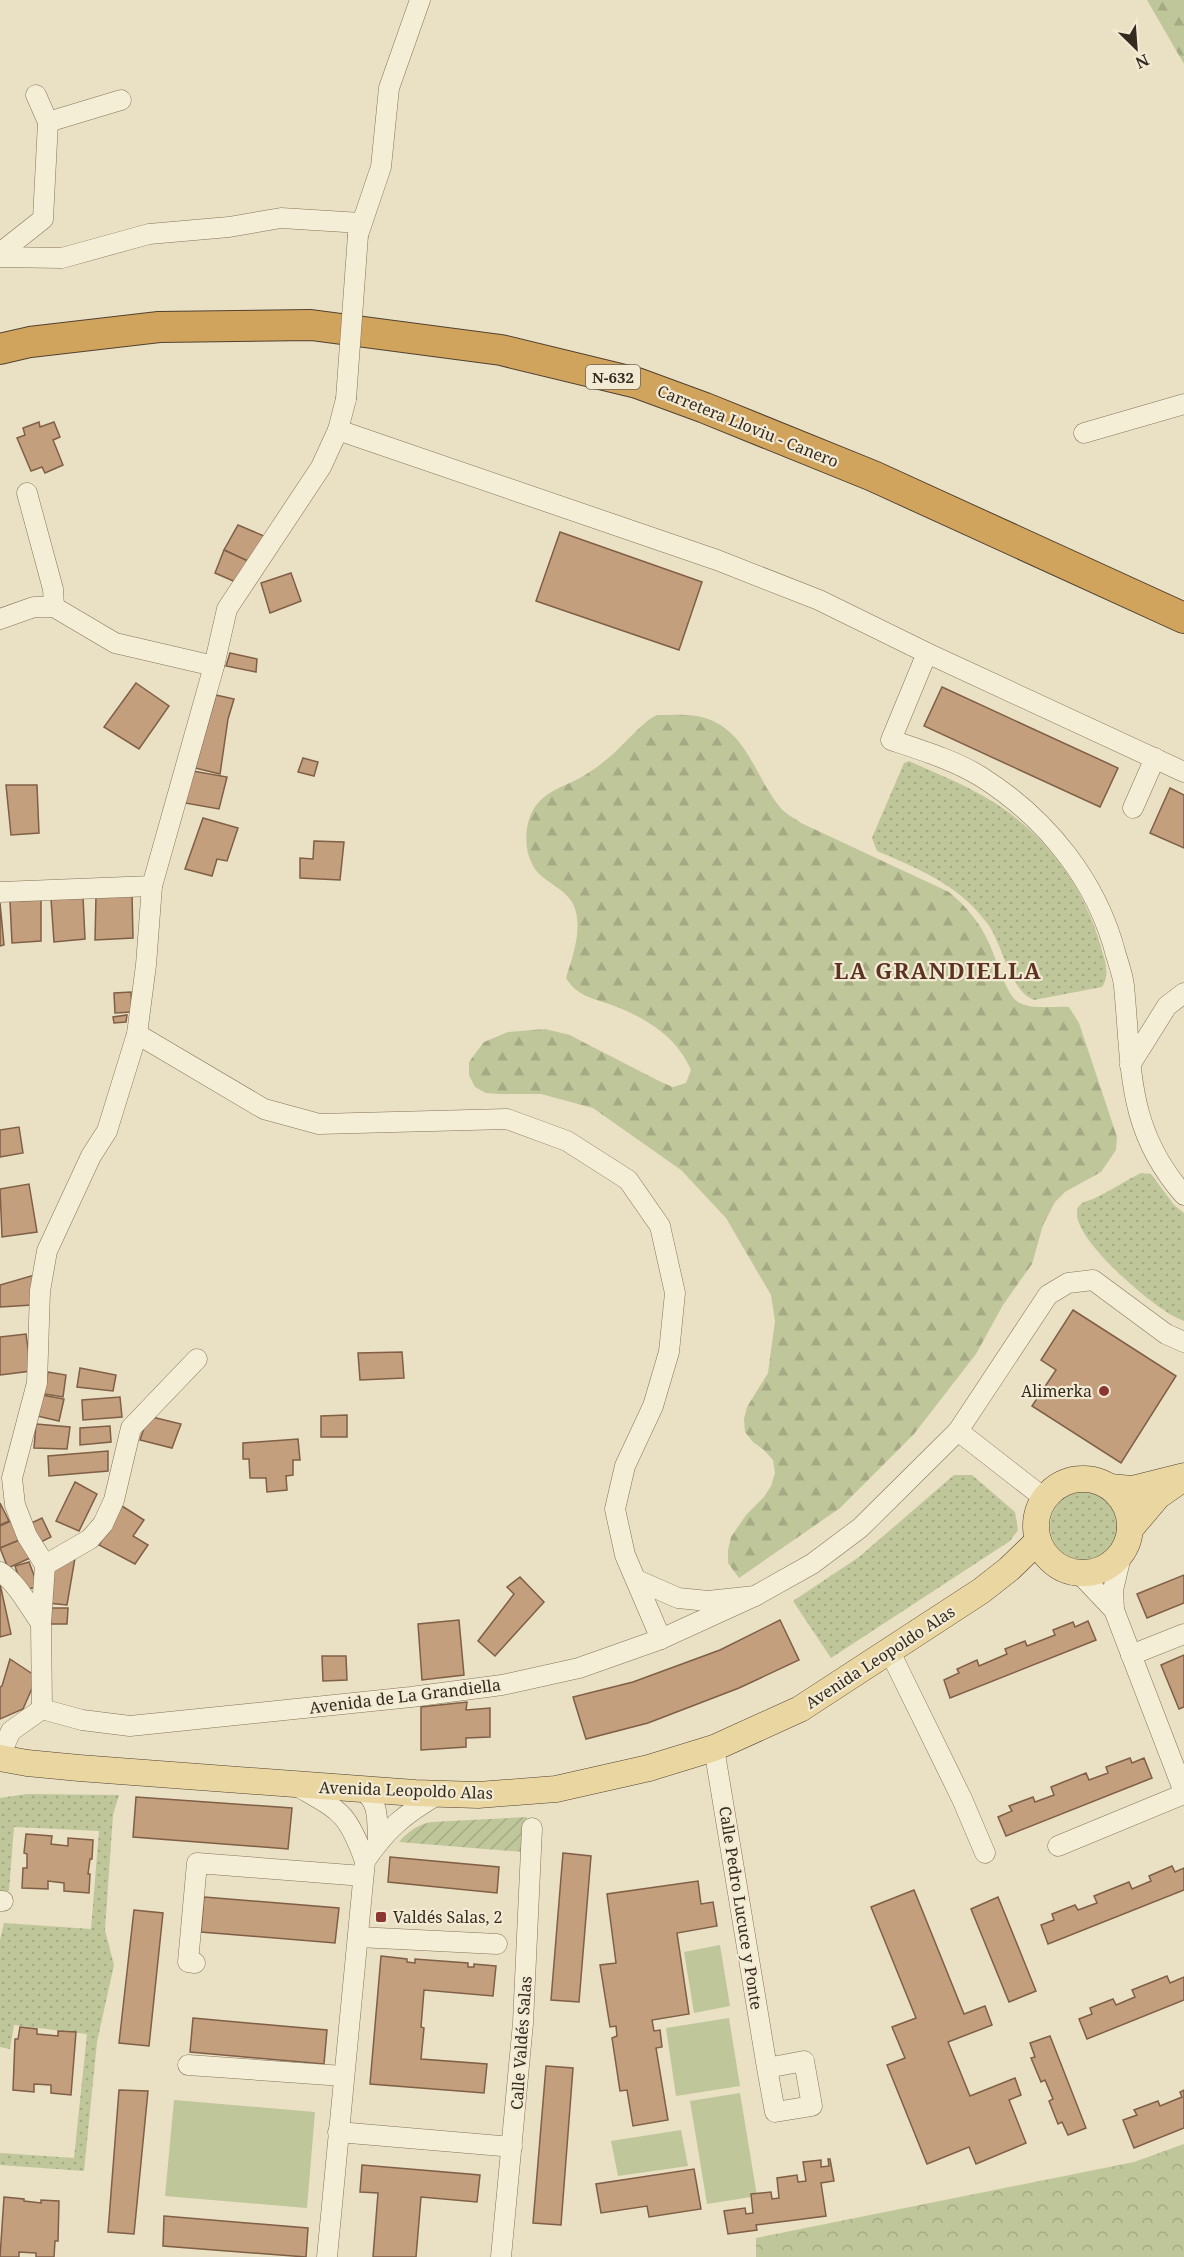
<svg xmlns="http://www.w3.org/2000/svg" width="1184" height="2257" font-family="'Noto Serif',serif">
<style>
.grass{fill:url(#grass-dots)}
.forest{fill:url(#forest-firs)}
.park{fill:url(#park-crowns)}
.garden{fill:url(#garden-furrows)}
.pitch{fill:#bfc69a}
.building{fill:#c49f7e;stroke:#7f5f45;stroke-width:1.5}
.lines{fill:none;stroke-linecap:round;stroke-linejoin:round}
.minor-casing{stroke:#83735c;stroke-width:21}
.major-casing{stroke:#514130;stroke-width:27}
.highway-casing{stroke:#514130;stroke-width:32}
.minor{stroke:#f5eed7;stroke-width:20}
.major{stroke:#e9d6a0;stroke-width:26}
.highway{stroke:#d1a45d;stroke-width:30}
.minor-bridge-casing{stroke:#83735c;stroke-width:21;stroke-linecap:butt}
.minor-bridge{stroke:#f5eed7;stroke-width:20}
.poi-dot{fill:#8c3632;stroke:#f2ead3;stroke-width:2}
.labels{text-anchor:middle;dominant-baseline:central;stroke-width:4.5;stroke-linejoin:round;paint-order:stroke}
.shield{fill:#f2ead3;stroke:#6d6455;stroke-width:1.5}
.shield-label{font-size:15px;font-weight:bold;fill:#342a1f}
.street-label{font-size:16px;fill:#342a1f;stroke:#f2ead3}
.poi-label{font-size:16px;fill:#342a1f;stroke:#f2ead3;text-anchor:end}
.district-label{font-size:22px;font-weight:bold;letter-spacing:1.5px;fill:#5c3223;stroke:#f2ead3}
</style>
<defs>
<pattern id="grass-dots" width="8" height="8" patternUnits="userSpaceOnUse" patternTransform="scale(1.5)"><rect width="8" height="8" fill="#bfc69a"/><path d="M2 2h.1M6 6h.1" fill="none" stroke="#a5aa84" stroke-width="1.8" stroke-linecap="round"/></pattern>
<pattern id="forest-firs" width="22" height="20" patternUnits="userSpaceOnUse" patternTransform="scale(1.5)"><rect width="22" height="20" fill="#bfc69a"/><path d="M5 1l3.5 6h-7zM16 11l3.5 6h-7z" fill="#a5aa84"/></pattern>
<pattern id="park-crowns" width="20" height="18" patternUnits="userSpaceOnUse" patternTransform="scale(1.5)"><rect width="20" height="18" fill="#bfc69a"/><path d="M2 6a3 3 0 1 1 6 0M12 15a3 3 0 1 1 6 0" fill="none" stroke="#a5aa84"/></pattern>
<pattern id="garden-furrows" width="10" height="10" patternUnits="userSpaceOnUse" patternTransform="scale(1.5)"><rect width="10" height="10" fill="#bfc69a"/><path d="M-1 1l2-2M0 10L10 0M9 11l2-2" fill="none" stroke="#a5aa84"/></pattern>
</defs>
<rect width="100%" height="100%" fill="#eae0c4"/>
<g class="grass">
<path d="M909,761C938,774 968,786 995,803C1045,835 1084,887 1100,944C1104,958 1111,974 1102,987L1034,1000C1009,990 1003,944 987,923C959,885 919,869 877,851L872,838L874,833L904,763Z"/>
<path d="M1141,1173L1151,1174L1174,1205L1184,1213V1321C1177,1318 1170,1315 1164,1310C1144,1298 1067,1233 1078,1208C1081,1202 1087,1201 1093,1199C1110,1191 1125,1181 1141,1173Z"/>
<path d="M954,1475H972L1015,1512L1018,1530L1010,1541L831,1658L793,1601L859,1557Z"/>
<circle cx="1084" cy="1526" r="34"/>
<path d="M27,1794L119,1795L113,1815L105,1930L114,1965L97,2042L84,2171L0,2165V2153L74,2158L87,2034L14,2025L10,2049L0,2047V1940L4,1923L91,1929L99,1831L14,1827L9,1891H0V1798Z"/>
</g>
<g class="forest">
<path d="M1147,0H1184V64Z"/>
<path d="M657,715C673,715 692,713 708,719C747,733 755,776 779,806C784,813 794,818 801,823L949,892C966,906 980,923 989,943C996,958 1005,993 1018,1002C1031,1010 1054,1006 1069,1007L1079,1023L1117,1137L1116,1150L1101,1172L1065,1192L1055,1202L1043,1225L1032,1264L1003,1305L976,1354L914,1434L840,1508L739,1578L728,1563V1550L731,1537L746,1515L764,1497L771,1486L775,1473L773,1460L764,1450L753,1442L745,1432L744,1419L747,1407L768,1373L775,1321L771,1295L726,1218L681,1170L593,1108L541,1094H499L486,1093L475,1087L469,1075V1062L484,1042L508,1032L545,1029L570,1035L581,1041L661,1082L673,1087L686,1083L691,1070C677,1036 643,1016 609,1004C591,998 576,995 566,978C573,956 583,928 574,906C566,888 546,884 535,869C521,848 524,813 543,798C557,786 577,782 591,771C605,762 618,750 629,738C639,729 645,721 657,715Z"/>
</g>
<path class="park" d="M1184,2144V2257H756V2238L1134,2162Z"/>
<path class="garden" d="M527,1817L524,1852L399,1842C408,1831 418,1825 431,1822Z"/>
<g class="pitch">
<path d="M720,1945L730,2006L694,2013L684,1952Z"/>
<path d="M729,2018L740,2086L676,2096L666,2028Z"/>
<path d="M740,2093L757,2196L707,2204L690,2101Z"/>
<path d="M174,2100L315,2112L307,2208L165,2196Z"/>
<path d="M681,2130L688,2166L618,2176L611,2141Z"/>
</g>
<g class="building">
<path d="M39,422L40,427L54,422L60,437L53,440L63,465L45,473L42,467L31,471L17,438L25,435L23,428Z"/>
<path d="M238,525L264,536L250,562L224,550Z"/>
<path d="M560,532L702,582L679,650L536,601Z"/>
<path d="M224,550L250,562L238,583L215,573Z"/>
<path d="M291,573L301,601L270,613L261,583Z"/>
<path d="M230,653L257,659L256,672L226,666Z"/>
<path d="M136,683L169,706L139,749L104,727Z"/>
<path d="M942,687L1118,768L1100,807L924,726Z"/>
<path d="M216,695L234,699L228,719L220,774L195,768Z"/>
<path d="M303,758L318,762L314,776L298,772Z"/>
<path d="M193,771L227,777L219,809L185,803Z"/>
<path d="M6,785H37L39,833L11,835Z"/>
<path d="M1170,788L1184,795V848L1150,833Z"/>
<path d="M203,818L238,828L227,861L217,859L212,876L185,869Z"/>
<path d="M314,841L344,842L340,880L300,878V858L313,859Z"/>
<path d="M132,894L133,938L95,940L96,896Z"/>
<path d="M83,897L85,939L54,942L51,899Z"/>
<path d="M41,900V941L12,943L10,901Z"/>
<path d="M0,903L4,945L0,946Z"/>
<path d="M131,992L132,1012L115,1013L114,993Z"/>
<path d="M127,1015L126,1022L114,1023L113,1017Z"/>
<path d="M19,1127L23,1153L0,1157V1130Z"/>
<path d="M29,1184L37,1232L2,1237L0,1189Z"/>
<path d="M38,1274L32,1305L0,1307V1285Z"/>
<path d="M1073,1310L1176,1376L1121,1463L1032,1406L1056,1370L1041,1360Z"/>
<path d="M26,1334L31,1371L0,1375V1337Z"/>
<path d="M402,1352L404,1378L360,1380L358,1353Z"/>
<path d="M80,1368L116,1375L113,1391L77,1387Z"/>
<path d="M48,1372L66,1375L63,1397L44,1394Z"/>
<path d="M42,1395L64,1399L59,1421L37,1416Z"/>
<path d="M120,1397L122,1417L83,1420L82,1400Z"/>
<path d="M347,1415V1437H321V1416Z"/>
<path d="M148,1416L181,1424L172,1448L140,1440Z"/>
<path d="M36,1424L70,1427L67,1449L34,1448Z"/>
<path d="M110,1426L111,1442L80,1445V1428Z"/>
<path d="M298,1439L300,1460H293V1475L286,1476L287,1490L267,1492L266,1478H250L249,1459H243V1443Z"/>
<path d="M108,1451V1471L49,1476L48,1456Z"/>
<path d="M75,1482L97,1494L79,1531L56,1521Z"/>
<path d="M0,1503L9,1521L0,1525Z"/>
<path d="M122,1506L144,1520L133,1536L148,1545L135,1564L99,1545Z"/>
<path d="M42,1518L51,1537L37,1544L27,1525Z"/>
<path d="M13,1520L22,1539L0,1548V1526Z"/>
<path d="M22,1539L30,1558L8,1568L0,1548Z"/>
<path d="M76,1552L67,1605L47,1603L51,1566Z"/>
<path d="M29,1562L38,1586L23,1591L15,1566Z"/>
<path d="M1184,1575V1603L1147,1618L1137,1594Z"/>
<path d="M520,1577L544,1602L495,1656L478,1641L514,1594L507,1587Z"/>
<path d="M0,1584L11,1634L0,1637Z"/>
<path d="M51,1608H68L67,1624H49Z"/>
<path d="M459,1620L464,1675L422,1680L418,1624Z"/>
<path d="M780,1620L799,1660L739,1688L648,1723L586,1739L573,1697L633,1682L720,1650Z"/>
<path d="M1088,1621L1096,1640L950,1698L944,1680L959,1673L957,1669L977,1660L979,1666L1007,1654L1005,1649L1025,1641L1027,1646L1055,1635L1053,1630L1073,1622L1075,1627Z"/>
<path d="M1184,1655V1707L1179,1709L1161,1665Z"/>
<path d="M322,1656H346L347,1680L323,1681Z"/>
<path d="M10,1659L37,1677L23,1709L0,1719V1687L2,1686Z"/>
<path d="M467,1702L466,1710L490,1708V1737L466,1738V1747L421,1750V1707Z"/>
<path d="M1130,1758L1132,1763L1144,1758L1152,1778L1006,1836L998,1817L1012,1811L1009,1806L1033,1797L1035,1802L1054,1795L1051,1787L1086,1773L1089,1780L1108,1773L1106,1767Z"/>
<path d="M136,1797L292,1808L288,1849L133,1837Z"/>
<path d="M26,1834L52,1836L51,1844L68,1846V1838L93,1840L92,1859H90L88,1874H90L89,1893L64,1891V1883L48,1881V1889L22,1888L23,1868H27V1854L24,1853Z"/>
<path d="M563,1853L591,1856L579,2002L551,2000Z"/>
<path d="M390,1857L499,1867L497,1893L388,1882Z"/>
<path d="M1172,1866L1175,1872L1184,1868V1890L1048,1944L1041,1925L1054,1920L1052,1914L1075,1905L1078,1910L1097,1903L1094,1896L1129,1882L1132,1889L1151,1881L1149,1876Z"/>
<path d="M698,1881L701,1904L713,1902L717,1926L677,1933L689,2014L652,2020L654,2031L660,2030L662,2047L656,2048L668,2120L633,2126L627,2090L620,2091L612,2038L617,2036L616,2026L610,2027L600,1965L616,1963L607,1894Z"/>
<path d="M914,1890L964,2014L985,2006L992,2025L948,2042L970,2096L1015,2078L1021,2095L1009,2100L1026,2143L976,2164L969,2147L927,2164L887,2065L905,2058L892,2027L916,2018L871,1907Z"/>
<path d="M204,1897L339,1908L335,1943L201,1932Z"/>
<path d="M998,1897L1036,1991L1009,2002L971,1909Z"/>
<path d="M134,1910L163,1913L149,2046L119,2043Z"/>
<path d="M381,1956L407,1959V1962L415,1963V1959L468,1963V1967H474V1964L496,1966L493,1996L424,1990L421,2027L424,2028L421,2059L487,2064L484,2093L370,2084Z"/>
<path d="M1167,1976L1170,1983L1184,1977V2000L1087,2039L1079,2019L1092,2014L1090,2008L1113,1999L1116,2005L1135,1997L1132,1990Z"/>
<path d="M193,2018L327,2030L324,2064L190,2052Z"/>
<path d="M20,2027L37,2029V2034L58,2036V2031L76,2032L71,2095L51,2093V2085L34,2084V2092L13,2090L15,2039H18Z"/>
<path d="M1050,2036L1086,2128L1068,2135L1062,2122L1058,2124L1049,2101L1053,2099L1045,2080L1041,2082L1031,2058L1035,2057L1030,2043Z"/>
<path d="M546,2066L573,2068L561,2225L533,2223Z"/>
<path d="M119,2090L148,2091L134,2234L108,2232Z"/>
<path d="M1184,2090V2128L1134,2148L1123,2120L1137,2115L1134,2110L1158,2101L1160,2106L1182,2097L1180,2092Z"/>
<path d="M828,2159H830L834,2181L821,2183L826,2216L756,2225L757,2230L728,2234L724,2211L745,2208L746,2214L753,2213L751,2194L771,2192L772,2199L779,2198L777,2178L797,2175L798,2182L806,2181L803,2162L821,2160V2167L829,2166Z"/>
<path d="M362,2165L480,2175L477,2202L421,2197L416,2257H373L378,2193L360,2192Z"/>
<path d="M694,2169L701,2209L649,2217L647,2206L601,2213L596,2184Z"/>
<path d="M4,2197L24,2199V2201L41,2203V2200L59,2201L58,2241H55L54,2257H36V2253L19,2252V2257H0Z"/>
<path d="M164,2216L308,2228L306,2257L163,2246Z"/>
</g>
<g class="lines">
<defs>
<g id="minor">
<path d="M48,122L121,100"/>
<path d="M358,235L381,167L389,88L420,0"/>
<path d="M0,253L43,219L48,122L36,95"/>
<path d="M0,257L62,258L149,234L229,227L281,218L361,223"/>
<path d="M338,430L717,560L819,600L927,653L1184,772"/>
<path d="M1084,433L1184,404"/>
<path d="M27,493L53,589L54,607"/>
<path d="M0,619L34,607H54L115,643L214,666"/>
<path d="M927,653L891,740C921,750 957,761 983,778C1047,819 1097,881 1116,955C1119,965 1123,976 1124,986C1132,1068 1126,1129 1184,1195"/>
<path d="M1133,808L1155,758"/>
<path d="M0,892L152,886"/>
<path d="M137,1034L264,1109L319,1124L507,1119L567,1141L628,1180L660,1226L675,1293L669,1352L653,1406L625,1466L615,1509L625,1555L661,1639"/>
<path d="M1130,1065L1167,1006L1184,993"/>
<path d="M958,1431L1044,1498"/>
<path d="M45,1565L90,1539L103,1524L114,1500L131,1428L197,1359"/>
<path d="M0,1572C17,1582 29,1607 41,1623"/>
<path d="M1079,1573L1114,1610L1184,1792"/>
<path d="M637,1580L678,1598L708,1601L755,1596L812,1564L860,1528L958,1431L1048,1295L1068,1283L1093,1280L1166,1334L1184,1342"/>
<path d="M1114,1610L1113,1590L1122,1552"/>
<path d="M890,1652L962,1799L985,1853"/>
<path d="M1131,1655L1184,1634"/>
<path d="M42,1709L41,1623L45,1565L27,1536L15,1505L12,1478L37,1383L40,1291L47,1251L91,1156L107,1131L137,1034L146,965L152,886L214,666L227,609L321,467L338,430L346,399"/>
<path d="M42,1709L82,1720L130,1726L411,1697L502,1685L579,1668L661,1639L755,1596"/>
<path d="M714,1748L767,2068L775,2112L812,2106L804,2061L767,2068"/>
<path d="M0,1755L11,1731L42,1709"/>
<path d="M297,1786C340,1811 347,1811 365,1861"/>
<path d="M361,1790C380,1800 377,1822 378,1841"/>
<path d="M1058,1846L1184,1794"/>
<path d="M0,1901H3"/>
<path d="M358,1937L497,1944"/>
<path d="M195,1963L188,1962L197,1863L363,1876"/>
<path d="M188,2065L343,2076"/>
<path d="M338,2132L512,2147"/>
<path d="M327,2257L365,1861C387,1828 405,1814 439,1794"/>
<path d="M501,2257L523,2023L532,1828"/>
</g>
<g id="major">
<circle cx="1083" cy="1526" r="47"/>
<path d="M1110,1487L1132,1489L1184,1476"/>
<path d="M1130,1529L1158,1496L1178,1482"/>
<path d="M0,1758L27,1763L79,1768L415,1793L478,1795L556,1789L649,1768L714,1748L800,1709L981,1591L1009,1569L1038,1541"/>
</g>
<path id="highway" d="M0,349L30,342L159,327L311,325L501,350L637,383L705,408L873,476L1184,618"/>
</defs>
<use href="#minor" class="minor-casing"/>
<use href="#major" class="major-casing"/>
<use href="#highway" class="highway-casing"/>
<use href="#minor" class="minor"/>
<use href="#major" class="major"/>
<use href="#highway" class="highway"/>
<defs>
<path id="minor-bridge" d="M346,399L358,235"/>
</defs>
<use href="#minor-bridge" class="minor-bridge-casing"/>
<use href="#minor-bridge" class="minor-bridge"/>
</g>
<g class="poi-dot">
<circle cx="1104" cy="1391" r="6"/>
<rect x="375" y="1911" width="12" height="12" rx="3"/>
</g>
<g class="labels">
<rect class="shield" x="586" y="365" width="54" height="24" rx="4.5"/>
<g class="shield-label">
<text x="613" y="377">N-632</text>
</g>
<g class="street-label">
<text transform="translate(748 426) rotate(22)">Carretera Lloviu - Canero</text>
<text transform="translate(880 1657) rotate(-33)">Avenida Leopoldo Alas</text>
<text transform="translate(405 1696) rotate(-7)">Avenida de La Grandiella</text>
<text transform="translate(406 1790) rotate(2)">Avenida Leopoldo Alas</text>
<text transform="translate(741 1908) rotate(81)">Calle Pedro Lucuce y Ponte</text>
<text transform="translate(521 2043) rotate(-86)">Calle Valdés Salas</text>
</g>
<g class="poi-label">
<text x="1092" y="1391">Alimerka</text>
<text x="393" y="1917" text-anchor="start">Valdés Salas, 2</text>
</g>
<g class="district-label">
<text x="938" y="970">LA GRANDIELLA</text>
</g>
</g>
<g transform="translate(1136 48) rotate(155)" stroke="#f2ead3" stroke-width="4.5" paint-order="stroke">
<path d="M0-4.5L10 22L0 15L-10 22Z" fill="#342a1f"/>
<text y="-9" font-size="16" font-weight="bold" text-anchor="middle" fill="#342a1f">N</text>
</g>
</svg>
